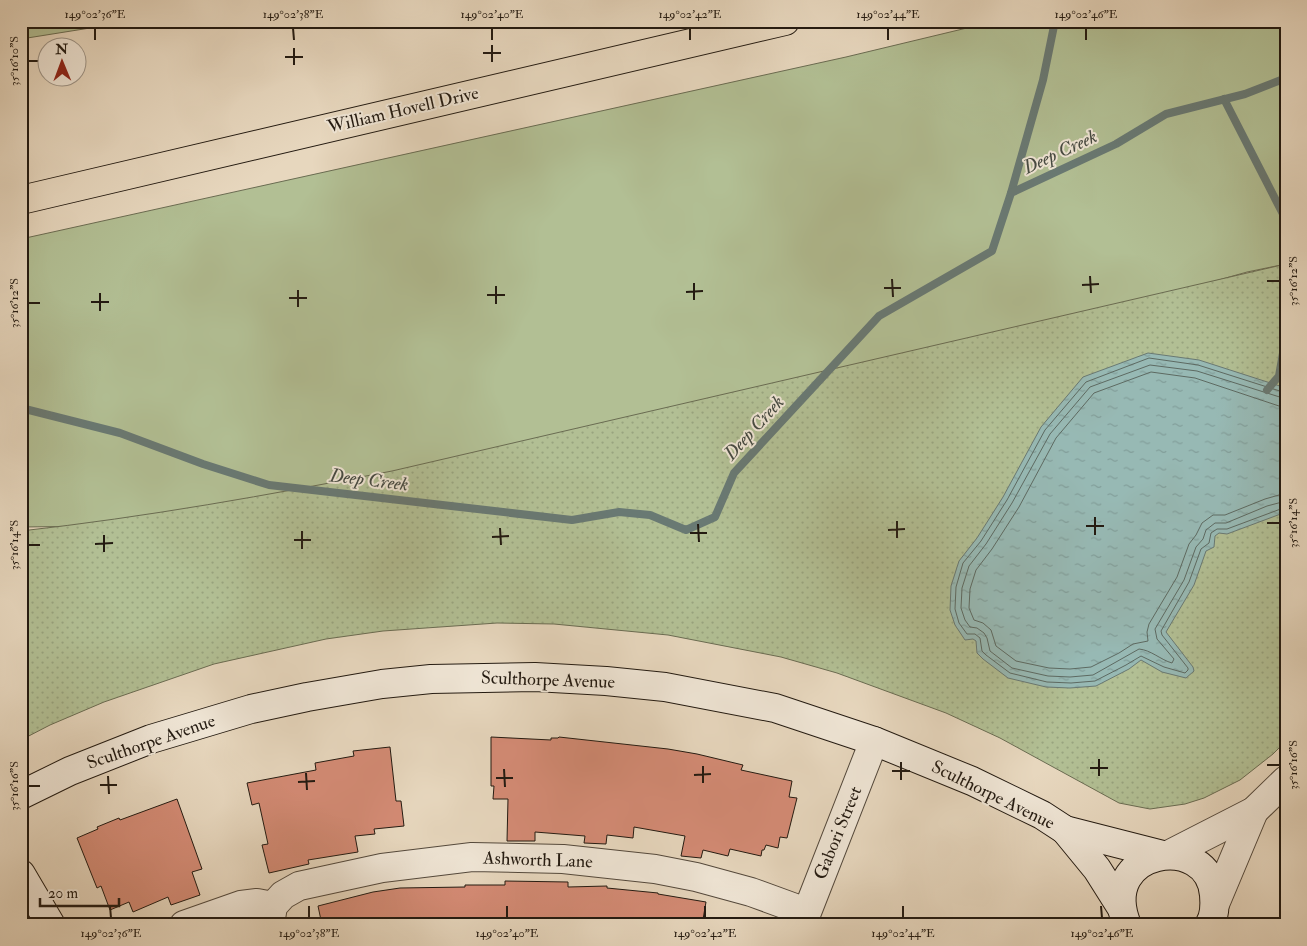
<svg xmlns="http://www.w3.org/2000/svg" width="1307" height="946" font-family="'IM FELL Double Pica',serif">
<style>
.green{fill:#b2bf94;stroke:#6a6c52}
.park{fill:url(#park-dots);stroke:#6a6c52}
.water{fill:url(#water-ripples);stroke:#697973}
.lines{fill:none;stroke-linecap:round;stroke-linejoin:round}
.shore{stroke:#5d6a62;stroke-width:1}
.stream{stroke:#697973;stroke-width:8}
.building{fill:#d48b75;stroke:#231a11}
.street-casing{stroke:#54493c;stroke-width:30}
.secondary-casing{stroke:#231a11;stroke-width:30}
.primary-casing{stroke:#231a11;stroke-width:30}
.street{stroke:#efe5d5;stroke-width:28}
.secondary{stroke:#efe5d5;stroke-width:28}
.primary{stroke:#e7d7be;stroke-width:28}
.ticks{fill:none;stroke:#231a11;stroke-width:2}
.labels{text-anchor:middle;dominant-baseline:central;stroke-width:4;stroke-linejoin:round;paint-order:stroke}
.street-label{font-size:18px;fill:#231a11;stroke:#efe5d5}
.water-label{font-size:19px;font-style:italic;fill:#464a42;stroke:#efe5d5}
.neatline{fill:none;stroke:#231a11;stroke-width:2}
.ticks-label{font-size:12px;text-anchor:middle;fill:#231a11}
</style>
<defs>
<pattern id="park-dots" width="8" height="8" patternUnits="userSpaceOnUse" patternTransform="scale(1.25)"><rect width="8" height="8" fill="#b2bf94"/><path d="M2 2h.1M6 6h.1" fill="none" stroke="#99a47f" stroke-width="1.8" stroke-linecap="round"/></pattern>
<pattern id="water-ripples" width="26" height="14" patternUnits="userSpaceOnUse" patternTransform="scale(1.25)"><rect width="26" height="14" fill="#97b9b4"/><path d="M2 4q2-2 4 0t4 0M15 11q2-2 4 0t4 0" fill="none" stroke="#829e9a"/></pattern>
</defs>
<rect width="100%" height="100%" fill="#e7d7be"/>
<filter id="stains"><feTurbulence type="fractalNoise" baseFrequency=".004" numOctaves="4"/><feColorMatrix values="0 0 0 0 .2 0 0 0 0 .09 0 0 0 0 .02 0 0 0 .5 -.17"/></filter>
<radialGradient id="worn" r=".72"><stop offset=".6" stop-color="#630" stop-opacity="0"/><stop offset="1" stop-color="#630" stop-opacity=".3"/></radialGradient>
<g class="green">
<path d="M21,21H118L90,28L21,39Z"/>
<path d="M996,21H1286V264L1247,272L361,523L21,527V239L846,57Z"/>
</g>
<path class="park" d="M1286,264V741L1273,754L1240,780L1204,798L1185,804L1150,809L1119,803L1000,738L946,713L837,673L781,657L668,635L554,624L497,623L383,631L326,639L214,664L104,702L50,725L21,740V531C146,517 269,495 392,471Z"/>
<path class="water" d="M1148,353L1199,360L1286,388V512L1227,534L1219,533L1215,536L1214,547L1206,551L1194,585L1166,632L1193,667L1194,671L1186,678L1162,672L1141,660L1129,669L1096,686L1070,688L1046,687L1008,678L983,659L977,653L976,641L973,639L965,640L955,625L950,610L951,586L959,561L977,538L1003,497L1041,427L1083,377Z"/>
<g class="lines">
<g class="shore">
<path d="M1286,393L1198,365L1149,358L1086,382L1045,430L1007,500L981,541L963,563L956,587L955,609L959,623L967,634H975L980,638L982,651L986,655L1010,673L1047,682L1071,683L1095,681L1126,665L1141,656L1164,667L1185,673L1188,670V668L1162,635L1161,631L1189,582L1201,549L1209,543L1211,533L1217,529H1227L1286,507"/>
<path d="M1286,399L1197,371L1150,365L1090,387L1050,434L1012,503L986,544L969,566L962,588L961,608L965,620L970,627L977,628L984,633L987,638L990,651L1012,668L1048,676L1070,677L1093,675L1139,649C1151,650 1161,660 1172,663L1174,659L1157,639L1155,629L1184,580L1196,547L1203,539L1206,530L1215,523H1226L1267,506L1286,501"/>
<path d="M1286,407L1279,406L1195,378L1151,372L1094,393L1056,438L1019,507L992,549L976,570L970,589L969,608L974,620L983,623L991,630L996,646L1016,661L1049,668L1070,669L1091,667L1119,653L1133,644L1148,641L1147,632L1149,624L1177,577L1189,544L1196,535L1202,523L1213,515H1225L1265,499L1286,493"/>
</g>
<g class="stream">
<path d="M1224,99L1284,216L1286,229"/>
<path d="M1011,193L1043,80L1055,21"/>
<path d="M1267,390L1279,376L1286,336"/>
<path d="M21,408L120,433L203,464L269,485L572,520L619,512L650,515L686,530L715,517L734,473L879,316L992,251L1011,193L1116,144L1166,114L1245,94L1286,78"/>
</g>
</g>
<g class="building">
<path d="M491,737L551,740V738H558L559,737L668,749L697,754L743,765L741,770L792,781L789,797L797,798L787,838L780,837L778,848L766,845L764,850H762L761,856L730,849L728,856L703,850L701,858L681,856L685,836L634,827L633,838L607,835L606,844L584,843L585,836L535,832V841H507L508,799H493L494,786H491Z"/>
<path d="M390,747L396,801H401L404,826L374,829L375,834L355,836L358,852L308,860L309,864L269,873L262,845L268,844L259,803L252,805L247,783L316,770L315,763L354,756L353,751Z"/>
<path d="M177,799L202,869L192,872L200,895L171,905L168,897L133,912L129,902L110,910L101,886L97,888L77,838L98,829L97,827L119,818L120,820Z"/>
<path d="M505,881L568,882V887L607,886V888L658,893V894L706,902L702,925H322L318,906L373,892L400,888L465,887V885H505Z"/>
</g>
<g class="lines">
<defs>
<g id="street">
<path d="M1168,855L1254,811L1286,780"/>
<path d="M1215,904L1254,811"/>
<path d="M184,925L241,905L257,903L273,906"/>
<path d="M270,925L273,906L283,895L299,886L382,868L472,857L563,859L655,869L696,877L751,892L806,912"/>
<path d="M802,925L874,741"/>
</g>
<g id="secondary">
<path d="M21,795L70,771L151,739L251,709L307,697L382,684L431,679L535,677L606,681L665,687L775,708L874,741L972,781L1042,815L1065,830L1163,855"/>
<path d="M1065,830L1097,869L1121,907"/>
<path d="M21,874L51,925"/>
<path d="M1127,925C1096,848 1209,831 1214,895C1215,906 1215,916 1209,925"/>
</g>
<path id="primary" d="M21,200L785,21"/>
</defs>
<use href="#street" class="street-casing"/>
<use href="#secondary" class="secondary-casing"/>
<use href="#primary" class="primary-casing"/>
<use href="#street" class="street"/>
<use href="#secondary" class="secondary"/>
<use href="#primary" class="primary"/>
</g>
<path class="ticks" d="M95,28V40M293,28L294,40M492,28V40M690,28V40M888,28V40M1086,28V40M492,45V62M294,48V65M483,53H501M285,57H303M28,61H40M1090,276L1091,293M892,279L893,297M1267,281H1280M694,283V300M1082,285L1099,284M496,286V304M884,288H901M298,290V307M686,292L703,291M100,293V311M487,295H505M289,298H307M91,302H109M28,303H40M1095,517V535M897,521V538M1267,523H1280M698,524L699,542M1086,526H1104M500,528L501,545M888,530L905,529M302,531V549M690,533H707M104,535V552M492,537L509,536M294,540H311M95,544L113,543M28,545H40M1099,759V776M901,762V780M1267,765H1280M703,766V783M1090,768H1108M504,769L505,787M892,771H910M306,773L307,790M694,775L711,774M108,776L109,794M496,778H513M298,782L315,781M100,785H117M28,786H40M110,906L111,918M309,906V918M507,906V918M705,906V918M903,906V918M1101,906L1102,918"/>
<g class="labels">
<g class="street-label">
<text transform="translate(403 110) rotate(-13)">William Hovell Drive</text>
<text transform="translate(548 680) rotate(2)">Sculthorpe Avenue</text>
<text transform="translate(151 742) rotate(-19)">Sculthorpe Avenue</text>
<text transform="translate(993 795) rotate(26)">Sculthorpe Avenue</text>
<text transform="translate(838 833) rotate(-68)">Gabori Street</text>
<text transform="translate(538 860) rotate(2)">Ashworth Lane</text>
</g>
<g class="water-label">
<text transform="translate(1060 152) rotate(-25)">Deep Creek</text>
<text transform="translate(754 428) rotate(-48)">Deep Creek</text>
<text transform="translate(369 480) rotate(7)">Deep Creek</text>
</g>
</g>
<rect width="1307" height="946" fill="none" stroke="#e7d7be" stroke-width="55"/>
<g transform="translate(62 62) rotate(359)"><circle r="24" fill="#efe5d5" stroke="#9d9487"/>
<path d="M0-4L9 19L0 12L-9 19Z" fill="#8f2418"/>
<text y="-8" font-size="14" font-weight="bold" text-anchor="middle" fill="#231a11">N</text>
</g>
<path d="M40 898v8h79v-8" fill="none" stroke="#231a11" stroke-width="2.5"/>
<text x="48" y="898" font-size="15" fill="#231a11" stroke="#efe5d5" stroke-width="4" paint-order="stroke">20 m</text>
<rect x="28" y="28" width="1252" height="890" class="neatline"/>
<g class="ticks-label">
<text x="95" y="18">149°02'36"E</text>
<text x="293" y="18">149°02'38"E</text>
<text x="492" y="18">149°02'40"E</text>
<text x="690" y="18">149°02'42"E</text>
<text x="888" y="18">149°02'44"E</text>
<text x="1086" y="18">149°02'46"E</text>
<text transform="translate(14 61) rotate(-90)" y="4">35°16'10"S</text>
<text transform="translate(1293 281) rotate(-90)" y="4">35°16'12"S</text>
<text transform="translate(14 303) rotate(-90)" y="4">35°16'12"S</text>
<text transform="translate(1293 523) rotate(-90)" y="4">35°16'14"S</text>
<text transform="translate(14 545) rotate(-90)" y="4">35°16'14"S</text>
<text transform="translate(1293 765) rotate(-90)" y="4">35°16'16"S</text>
<text transform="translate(14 786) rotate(-90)" y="4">35°16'16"S</text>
<text x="111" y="937">149°02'36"E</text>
<text x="309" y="937">149°02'38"E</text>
<text x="507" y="937">149°02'40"E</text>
<text x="705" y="937">149°02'42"E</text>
<text x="903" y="937">149°02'44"E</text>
<text x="1102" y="937">149°02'46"E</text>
</g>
<rect width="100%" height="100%" filter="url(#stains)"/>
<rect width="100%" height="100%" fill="url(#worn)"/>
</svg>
